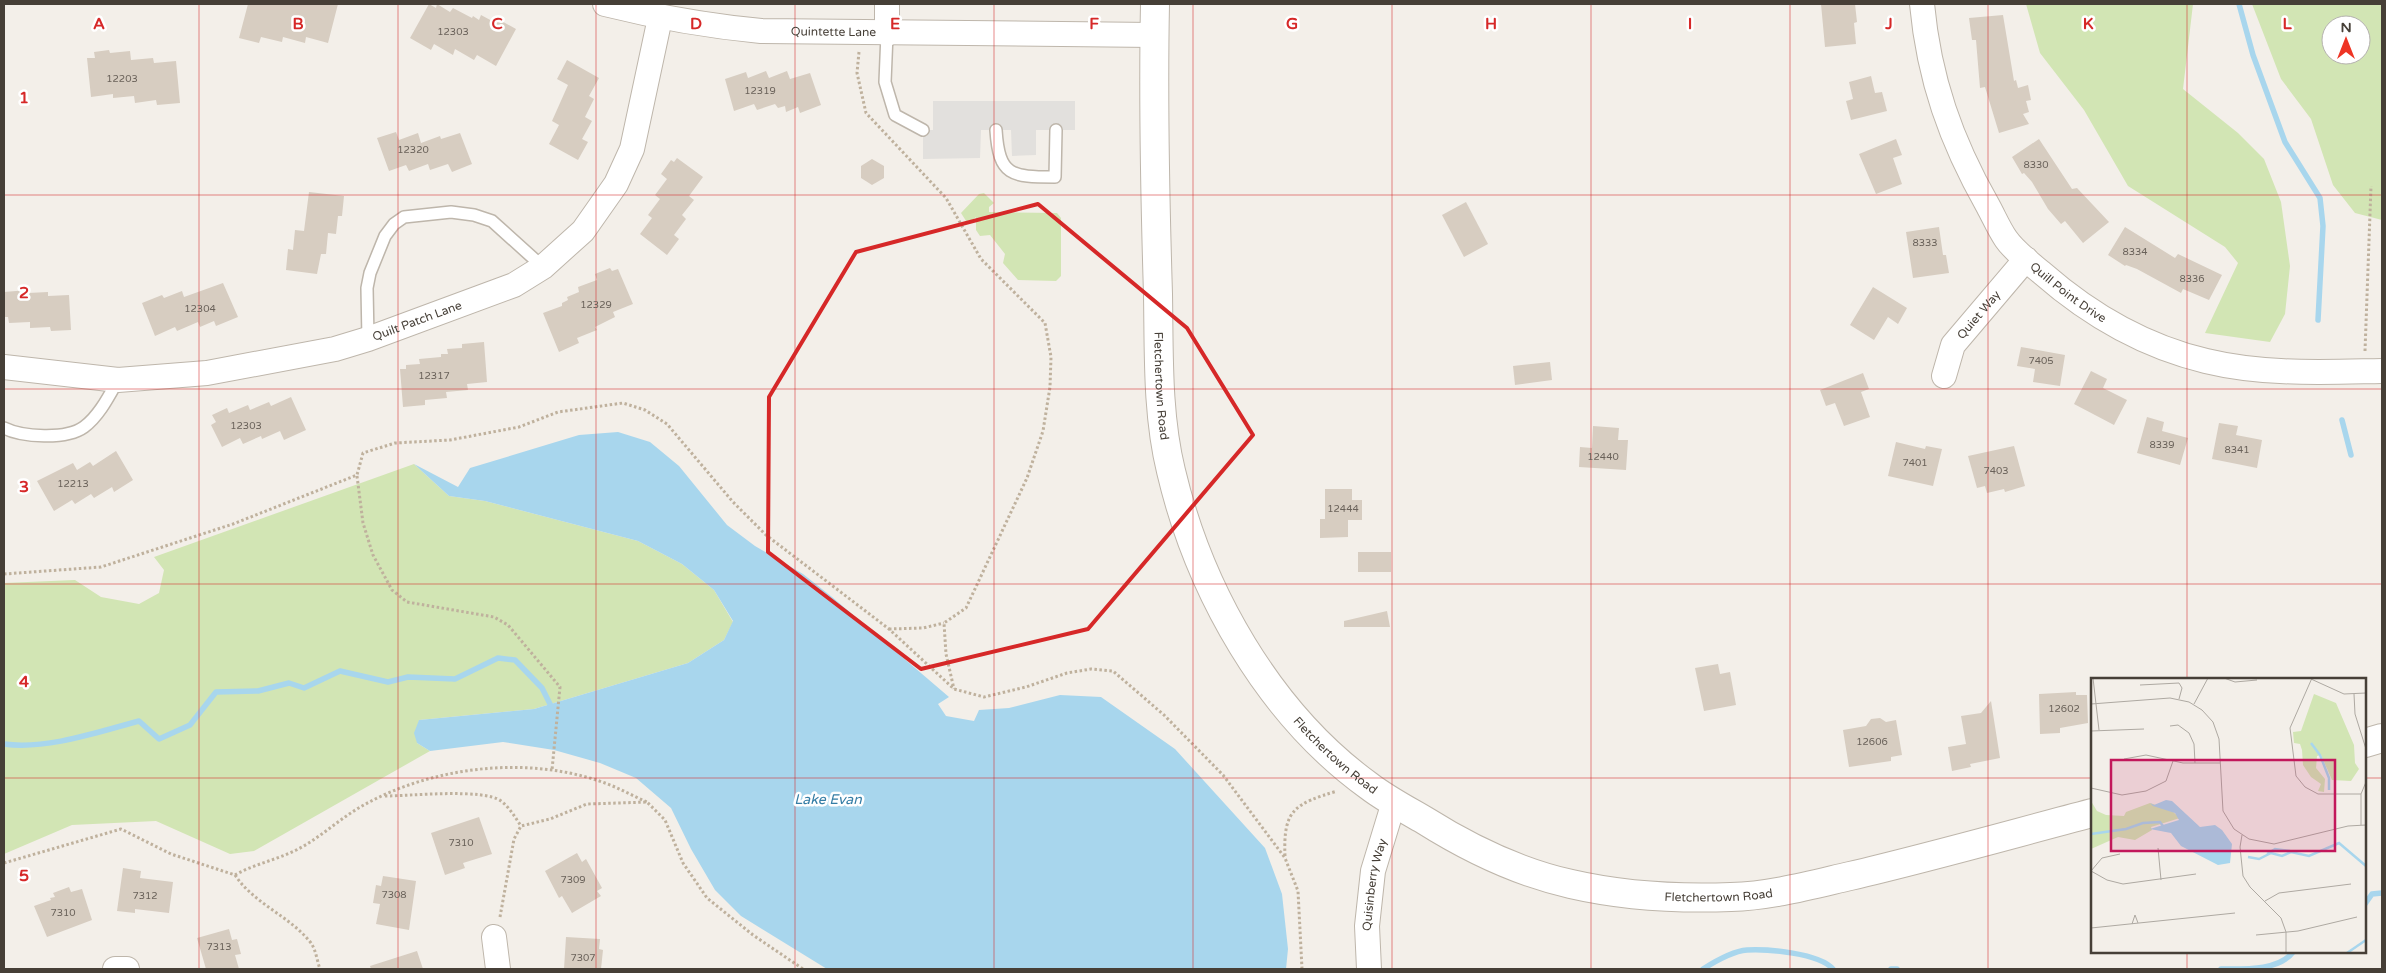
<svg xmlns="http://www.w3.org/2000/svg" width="2386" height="973" font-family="'Varela Round',sans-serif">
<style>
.green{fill:#d2e5b4;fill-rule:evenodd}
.parking{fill:#e2e0dd}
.water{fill:#a8d6ed}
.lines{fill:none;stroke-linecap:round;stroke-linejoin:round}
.stream{stroke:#a8d6ed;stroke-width:5.5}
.building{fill:#d7cdc1}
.service-casing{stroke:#beb6ab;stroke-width:14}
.minor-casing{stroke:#beb6ab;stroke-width:26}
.tertiary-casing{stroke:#beb6ab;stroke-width:30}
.path{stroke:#bfb19d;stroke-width:3;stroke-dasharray:2.5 2.5;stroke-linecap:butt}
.service{stroke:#fff;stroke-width:11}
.minor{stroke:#fff;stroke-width:24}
.tertiary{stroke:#fff;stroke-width:28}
.marked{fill:none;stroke:#d62828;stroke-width:4;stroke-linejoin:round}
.grid{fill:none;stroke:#d62828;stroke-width:1;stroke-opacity:0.55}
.labels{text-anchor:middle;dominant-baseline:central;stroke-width:5;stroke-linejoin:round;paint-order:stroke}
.number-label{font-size:10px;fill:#6a625a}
.street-label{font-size:12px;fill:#463f37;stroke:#fff}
.water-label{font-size:14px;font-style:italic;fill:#347da5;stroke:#fff}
.inset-river{fill:none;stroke:#a8d6ed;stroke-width:2.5}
.inset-road{fill:none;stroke:#aea9a2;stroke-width:1}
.view{fill:#c2185b;fill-opacity:0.15;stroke:#c2185b;stroke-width:2.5}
.inset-edge{fill:none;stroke:#463f37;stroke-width:2.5}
.grid-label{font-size:16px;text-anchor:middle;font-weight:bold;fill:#d62828;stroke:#fff;stroke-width:5;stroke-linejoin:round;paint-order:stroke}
</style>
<rect width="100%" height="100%" fill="#f3efe9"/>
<g class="green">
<path d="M2026,4H2193L2183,89L2238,133L2264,159L2281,202L2290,266L2285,314L2270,342L2205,333L2238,263L2225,247L2128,186L2084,110L2040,53Z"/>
<path d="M2252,4H2382V220L2355,213L2333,185L2311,119L2281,79ZM2331,25H2361V55H2331Z"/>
<path d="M984,193L994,203L989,207V212L1057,213L1061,218V276L1056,281L1018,280L1003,263L1005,254L990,235L980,236L976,230V217L968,224L961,213L979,194Z"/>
<path d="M414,464L449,496L485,501L638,541L682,564L714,590L733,622L724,640L688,663L534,709L419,720L417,743L430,751L254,851L230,854L156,821L72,825L4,854V583L75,580L101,597L139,604L159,593L164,570L154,557Z"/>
</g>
<path class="parking" d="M933,101H1075V130H1036V155L1012,156L1011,130H981L980,158L923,159V130H933Z"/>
<path class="water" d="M618,432L650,442L679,466L727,525L755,546L803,574L832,597L949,697L938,704L946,716L974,721L979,710L1009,708L1060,695L1101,697L1175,749L1265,848L1282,894L1288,949L1286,969H827L741,916L715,890L691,849L671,808L636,778L600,763L554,750L503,742L430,751L417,743L414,733L419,720L534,709L688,663L724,640L733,621L714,590L682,564L638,541L485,501L449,496L414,464L458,487L470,468L579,435Z"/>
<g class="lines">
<g class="stream">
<path d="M2239,4L2253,55L2285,142L2320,198L2323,226L2318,320"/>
<path d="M2342,420L2351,455"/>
<path d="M4,744C46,750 98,732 139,721L159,739L190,725L216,692L258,691L289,683L304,688L340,671L388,682L408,677L455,679L498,658L515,660L542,688L550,704"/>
<path d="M2365,904L2372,894L2382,893"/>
<path d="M1703,969C1714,962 1734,951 1747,950C1768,949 1819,953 1833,969"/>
<path d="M1891,969H1897"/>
<path d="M2221,969C2243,969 2279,971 2293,952"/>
</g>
</g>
<g class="building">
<path d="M248,4H338L328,43L306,37L305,43L283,37L282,42L261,37L259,43L239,38Z"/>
<path d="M429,4L436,8L437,4L450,12L453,8L472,18L473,16L479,20L481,15L494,22L496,18L516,29L496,66L477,55L474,60L455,49L453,55L434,44L431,50L410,38Z"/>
<path d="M1821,4H1855L1857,22L1854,23L1856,44L1825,47Z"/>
<path d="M2003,15L2014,81L2016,80L2018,88L2028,85L2031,100L2026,101L2029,112L2023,114L2029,124L1999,133L1985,87L1980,88L1976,40H1972L1969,18Z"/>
<path d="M109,50L110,53L130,51L131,60L153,58L154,63L176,61L180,103L157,105L156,100L135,103L134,96L113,98V94L91,97L87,58H95L94,52Z"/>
<path d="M567,60L599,78L589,96L594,99L585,117L592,121L582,139L588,142L578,160L549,144L559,125L552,121L568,85L557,79Z"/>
<path d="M766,71L769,78L787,71L790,79L810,73L821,105L800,113L798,107L786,112L785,106L778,108L775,104L757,110L754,104L734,111L725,79L746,72L748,78Z"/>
<path d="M1871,76L1875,93L1882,92L1887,111L1851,120L1846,101L1853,99L1849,82Z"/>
<path d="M396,132L399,140L418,133L421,143L440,136L441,139L460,133L472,164L452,172L448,164L430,170L428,164L409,171L406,165L389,171L377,138Z"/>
<path d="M1896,139L1902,155L1893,158L1902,184L1876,194L1859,154Z"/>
<path d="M2039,139L2072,189L2077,188L2109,222L2083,243L2065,221L2061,224L2048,209L2032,182L2024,173L2022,174L2012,157Z"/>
<path d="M677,158L703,177L689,196L694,200L682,215L686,219L674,235L679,239L667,255L640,234L652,218L648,215L660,199L655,195L667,179L661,174L671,160L674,162Z"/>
<path d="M872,159L884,166V178L872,185L861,178V166Z"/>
<path d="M309,192L344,196L342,216H338L336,234L328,233L326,254H321L317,274L286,270L288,249L293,250L295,230L304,231Z"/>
<path d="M1466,202L1488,244L1464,257L1442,215Z"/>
<path d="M1939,227L1943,255H1946L1949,273L1913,278L1906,232Z"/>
<path d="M2125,227L2175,258L2178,254L2222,275L2209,300L2183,289L2181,293L2137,269L2126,265L2125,266L2108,255Z"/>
<path d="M610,268L612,271L618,269L633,304L613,312L615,317L595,327L597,330L577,338L579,343L559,352L543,313L562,306V303L568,300L567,297L579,292L578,287L597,280L595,274Z"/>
<path d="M223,283L238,317L216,326L214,321L200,327L198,322L177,331L175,327L155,336L142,303L162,295L164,298L182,291L184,297Z"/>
<path d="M1873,287L1907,308L1898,324L1888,317L1874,340L1850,325Z"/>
<path d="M28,290V293L48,292V296L69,295L71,330L51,331L50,327L30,328V322L9,323L8,317H4V292Z"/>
<path d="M484,342L487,382L467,384L468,390L446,392L447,398L425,400V405L403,407L400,369H406V365L420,364L419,359L441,357V354H448L447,349L462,348V344Z"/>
<path d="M2021,347L2065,355L2060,386L2033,382L2035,369L2017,366Z"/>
<path d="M1550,362L1552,380L1515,385L1513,366Z"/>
<path d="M2091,371L2107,379L2103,388L2127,400L2114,425L2074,404Z"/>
<path d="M1863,373L1869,389L1861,392L1870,417L1844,426L1835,403L1826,406L1820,390Z"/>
<path d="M291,397L306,430L284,440L280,431L262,439L261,436L243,444L240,438L222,447L211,425L216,422L212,415L227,408L229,413L248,405L250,410L269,402L271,406Z"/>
<path d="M2147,417L2164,422L2162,431L2188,438L2180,465L2137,453Z"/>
<path d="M2219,423L2238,426L2236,435L2262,440L2257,468L2212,459Z"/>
<path d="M1593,426L1619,428L1618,440H1628L1626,470L1579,467L1580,447L1592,448Z"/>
<path d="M1896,442L1925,449L1926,446L1942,449L1933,486L1888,476Z"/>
<path d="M2014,446L2025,486L2005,492L2004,489L1987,493L1985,486L1977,488L1968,456Z"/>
<path d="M116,451L133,480L114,492L112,487L94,498L91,494L75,504L72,500L54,511L37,481L73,463L77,470L90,462L93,466Z"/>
<path d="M1325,489H1352V500H1362V520H1348V537L1320,538V519H1325Z"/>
<rect x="1358" y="552" width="33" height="20"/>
<path d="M1387,611L1390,627H1344V621Z"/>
<path d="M1718,664L1720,674L1730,672L1736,705L1704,711L1695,668Z"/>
<path d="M2076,692V695H2087L2088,723L2060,728V733L2040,734L2039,694Z"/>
<path d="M1991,701L2000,758L1970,764L1971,767L1952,771L1948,747L1966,744L1961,716L1981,713Z"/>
<path d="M1880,718L1886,722L1896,720L1902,755L1891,757V761L1849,767L1843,730L1866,726L1871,719Z"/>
<path d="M479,817L492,854L463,863L465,868L445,875L431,833Z"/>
<path d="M577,853L582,862L586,859L602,888L597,891L601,896L572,913L562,896L559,898L545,871Z"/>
<path d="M123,868L141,871L140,878L173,882L169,913L135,909V913L117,911Z"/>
<path d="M383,876L416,881L409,930L376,924L380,904L373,903L376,885L381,886Z"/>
<path d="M69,887L71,892L82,889L92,920L47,937L34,906L51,900L50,898L55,897L53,893Z"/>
<path d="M229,929L232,940L237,939L241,954L235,955L239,969H206L197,938Z"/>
<path d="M566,937L600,939L599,949L603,950L601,969H564Z"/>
<path d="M417,951L423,969H371L370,966Z"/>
</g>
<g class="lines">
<defs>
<g id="service">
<path d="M887,34L885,82L895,115L923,130"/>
<path d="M996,130C999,176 1011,177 1055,177L1056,130"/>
<path d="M368,339L367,288L370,273L385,236L394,224L404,217L451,212L474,215L492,221L543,267"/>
<path d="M4,428C22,437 66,440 84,427C99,416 109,396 118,380"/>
</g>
<g id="minor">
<path id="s1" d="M605,4C657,17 708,26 761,31L1154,35"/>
<path d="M887,4V34"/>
<path id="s2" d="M1922,4C1929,79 1951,141 1988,206C1994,217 1999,229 2006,239C2015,252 2030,263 2042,273C2090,315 2143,346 2206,361C2264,375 2323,372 2382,371"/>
<path id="s3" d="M4,367L118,380L207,373L335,349L368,339L514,285L543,267L583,231L616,184L632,149L660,18"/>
<path id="s4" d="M1944,376L1953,345L2026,259"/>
<path d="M494,937L498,969"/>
<path d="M115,969H127"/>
<path id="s5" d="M1369,969L1367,926L1373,871L1394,802"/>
</g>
<g id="tertiary">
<path id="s6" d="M1155,4C1153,101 1155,197 1158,294C1159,353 1157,414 1171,471C1199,590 1268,713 1369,786C1386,799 1405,809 1424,820C1470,849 1517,872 1571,884C1623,896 1677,899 1731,897C1771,896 1811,885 1850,876C1931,857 2012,834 2092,813"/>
<path d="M2365,743L2382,738"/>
</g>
</defs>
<use href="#service" class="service-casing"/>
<use href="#minor" class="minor-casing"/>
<use href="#tertiary" class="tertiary-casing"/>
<g class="path">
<path d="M859,52L857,73L866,113L946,198L981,259L1045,323L1051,357L1050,387L1043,431L1027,478L966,608L944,623L946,654L954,689"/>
<path d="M2365,351L2371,186"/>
<path d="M357,476L363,523L373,555L392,590L407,602L494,617L508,625L560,687L552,770"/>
<path d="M4,574L101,567L233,524L357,475L363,453L395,443L450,440L519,427L558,412L623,403L645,410L667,424L733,502L766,535L889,629L954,689L984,697L1026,687L1067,673L1091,669L1113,671L1164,715L1223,775L1285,858L1298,891L1302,969"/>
<path d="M889,629L923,628L944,623"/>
<path d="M385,796C409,796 484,788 501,801C510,808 515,817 521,826"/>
<path d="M1285,856C1283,809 1295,804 1337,791"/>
<path d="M4,863L121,829L171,854L235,875C256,863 281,859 302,847C323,835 341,818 362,806C433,766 528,755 605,783C619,788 633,796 647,802"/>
<path d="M235,875C254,904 290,916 311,943C316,950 317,961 320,969"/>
<path d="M500,917L514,839L521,826L550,819L587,804L647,802L665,820L683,863L707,898L753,935L803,969"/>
</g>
<use href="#service" class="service"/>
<use href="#minor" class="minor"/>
<use href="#tertiary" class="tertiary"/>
</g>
<path class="marked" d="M1038,204L1187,328L1253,435L1088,629L921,669L768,552L769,397L856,252Z"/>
<path class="grid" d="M199,4V969M398,4V969M596,4V969M795,4V969M994,4V969M1193,4V969M1392,4V969M1591,4V969M1790,4V969M1988,4V969M2187,4V679M4,195H2382M4,389H2382M4,584H2382M4,778H2092M2365,778H2382M2187,952V969"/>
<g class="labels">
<g class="number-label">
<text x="453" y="32">12303</text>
<text x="122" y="79">12203</text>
<text x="760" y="91">12319</text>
<text x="413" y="150">12320</text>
<text x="2036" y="165">8330</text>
<text x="1925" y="243">8333</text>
<text x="2135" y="252">8334</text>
<text x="2192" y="279">8336</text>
<text x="596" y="305">12329</text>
<text x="200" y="309">12304</text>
<text x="2041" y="361">7405</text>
<text x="434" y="376">12317</text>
<text x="246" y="426">12303</text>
<text x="2162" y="445">8339</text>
<text x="2237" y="450">8341</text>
<text x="1603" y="457">12440</text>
<text x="1915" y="463">7401</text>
<text x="1996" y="471">7403</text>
<text x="73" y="484">12213</text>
<text x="1343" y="509">12444</text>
<text x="2064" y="709">12602</text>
<text x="1872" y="742">12606</text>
<text x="461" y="843">7310</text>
<text x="573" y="880">7309</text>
<text x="394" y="895">7308</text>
<text x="145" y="896">7312</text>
<text x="63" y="913">7310</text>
<text x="219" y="947">7313</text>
<text x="583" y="958">7307</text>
</g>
<g class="street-label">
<text stroke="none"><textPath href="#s1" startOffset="231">Quintette Lane</textPath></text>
<text stroke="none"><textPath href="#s2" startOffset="334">Quill Point Drive</textPath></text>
<text stroke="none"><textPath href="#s4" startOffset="72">Quiet Way</textPath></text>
<text stroke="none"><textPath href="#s3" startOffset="421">Quilt Patch Lane</textPath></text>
<text stroke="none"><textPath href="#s6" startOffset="382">Fletchertown Road</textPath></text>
<text stroke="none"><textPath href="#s6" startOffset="802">Fletchertown Road</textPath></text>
<text stroke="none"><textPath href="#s5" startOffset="85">Quisinberry Way</textPath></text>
<text stroke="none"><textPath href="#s6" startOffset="1222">Fletchertown Road</textPath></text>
</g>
<g class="water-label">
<text x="828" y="799">Lake Evan</text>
</g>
</g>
<g transform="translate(2091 678)">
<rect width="275" height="275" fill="#f3efe9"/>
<path d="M223,16L245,25L263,67L264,85L268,91L260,103L241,102L230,77L226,78L225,90L234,101L233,114L227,113L230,106L220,99L212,87L211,72L209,66L203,65L202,54L210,53ZM0,123L6,133L15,137L33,138L35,134L59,125L80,132L89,140L60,149L61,152L44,162L27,159L0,171Z" fill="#d2e5b4"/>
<path d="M75,122L81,123L109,149L124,147L131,152L141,166L139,185L127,187L90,168L80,155L59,151L88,142L84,135L62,128L59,125L63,127Z" fill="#a8d6ed"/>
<path class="inset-river" d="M220,65L229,77L238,100V112M0,156L35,151L52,145L69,144L72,148M176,176L184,171L199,173M157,179L168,181L180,175L191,178L200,174L218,178L248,165L275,188M256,275L275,262"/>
<path class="inset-road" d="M2,0L8,52M133,0L144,4L166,2M221,0L199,50L205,98L214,109L227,116H270M220,1L253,16L275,15M49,7L88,5L91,10L88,21M263,16L264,36L275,71M0,26L79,20L98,24L111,32L122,44L128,61L132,133L143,151L158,161L183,166L257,148L275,147M103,26L117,0M79,48L87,47L98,55L103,66L104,85M0,53L53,51M33,81L55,77L92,85H129M0,110L31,117L55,113L75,103L82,83M270,147V116L275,104M151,157L149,169L152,198L159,209L190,240L195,254V275M67,170L70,202M0,193L16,202L32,206L105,196M0,193L11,180L29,176M174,223L188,215L260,206M41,246L44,237L47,245M0,250L144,235M165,257L207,253L266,239"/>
<path class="view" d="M20,82H244V173H20Z"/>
<rect width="275" height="275" class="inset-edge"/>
</g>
<g class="grid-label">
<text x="99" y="29">A</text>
<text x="298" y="29">B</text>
<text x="497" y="29">C</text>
<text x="696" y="29">D</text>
<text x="895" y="29">E</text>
<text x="1094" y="29">F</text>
<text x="1292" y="29">G</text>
<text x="1491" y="29">H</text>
<text x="1690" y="29">I</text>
<text x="1889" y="29">J</text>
<text x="2088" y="29">K</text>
<text x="2287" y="29">L</text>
<text x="24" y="103">1</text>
<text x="24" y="298">2</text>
<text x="24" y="492">3</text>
<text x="24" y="687">4</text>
<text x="24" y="881">5</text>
</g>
<rect width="2386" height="973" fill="none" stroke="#463f37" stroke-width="10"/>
<g transform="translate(2346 40)"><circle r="24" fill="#ffffff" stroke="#b5b2af"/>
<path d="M0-4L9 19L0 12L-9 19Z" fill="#ee3424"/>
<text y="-8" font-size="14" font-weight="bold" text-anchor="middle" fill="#463f37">N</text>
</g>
</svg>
